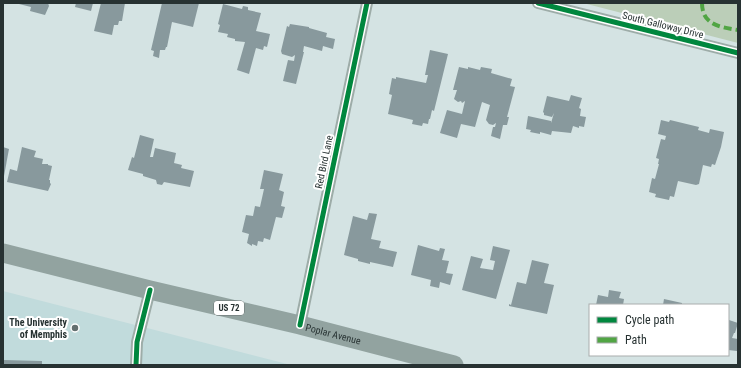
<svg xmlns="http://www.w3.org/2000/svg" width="741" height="368" font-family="'Roboto Condensed',sans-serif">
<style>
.built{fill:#c1dbdc}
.green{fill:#bbceb8}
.building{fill:#88999d}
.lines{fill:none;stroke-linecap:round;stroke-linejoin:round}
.street{stroke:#9daca8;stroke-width:12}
.primary{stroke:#92a3a0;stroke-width:19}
.quiet{stroke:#51a544;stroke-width:4;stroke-dasharray:8 4;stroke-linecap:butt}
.cycleway-casing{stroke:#fff;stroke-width:8}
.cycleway{stroke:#00873e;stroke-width:5}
.poi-dot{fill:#647070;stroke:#fff;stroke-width:1.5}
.labels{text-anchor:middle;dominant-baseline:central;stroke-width:4;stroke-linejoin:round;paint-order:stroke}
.shield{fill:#fff;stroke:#687070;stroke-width:1}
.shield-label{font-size:9px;font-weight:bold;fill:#273232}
.street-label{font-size:10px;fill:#273232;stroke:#fff}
.poi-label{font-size:10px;font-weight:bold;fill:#273232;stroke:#fff;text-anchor:end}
</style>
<rect width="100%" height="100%" fill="#d4e3e3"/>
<path class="built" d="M3,291L291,365H3Z"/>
<path class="green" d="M583,3H738V43Z"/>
<g class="building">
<path d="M15,3H48L49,6L45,15L30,11L31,7Z"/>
<path d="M76,3H93L91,11L75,7Z"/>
<path d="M101,3H125L122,21H119L118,25H114L112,35L94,31Z"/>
<path d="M162,3H199L193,27L172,22L167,47H166L165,50H160L159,58L153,56L154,51L151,50Z"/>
<path d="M223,4L242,9L243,6L248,7V10L261,13L256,31L270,34L267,47L264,46L263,50L256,48L249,74L237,70L245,42L235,41V39L227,37L228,34L218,32L220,25L218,24Z"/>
<path d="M290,24L309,27V28L327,33L326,37L335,39L333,49L323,46L322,51L304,46L303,52H304L296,84L283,81L288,60L294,61L295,55L292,57L282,54L281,51L287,26L289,27Z"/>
<path d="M430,50L448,54L434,111L432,110L430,119H429L428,124L423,123L422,126L412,124L413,120L388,114L392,95L389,94L392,78L396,79V77L426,83L428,75H425Z"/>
<path d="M459,67L468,69V67L480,70L481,67L492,69L491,73L512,79L510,86L515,87L507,117H509L507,125H503L500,139L491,136L493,127H495L496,123L493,125L489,124L486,120L490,105L482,102L475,127L461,124L457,138L440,133L447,110L462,114L465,101L462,103L461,101L458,102L454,99L457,90H453Z"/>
<path d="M571,95L582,98L579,108L581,109L580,116L586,117L584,127L579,126V128L573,126L571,133L552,131L551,135L540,132V134L530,132L531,130L526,129L528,116L551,121V123L554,113L552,117L544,115V113L543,112L547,96L569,101Z"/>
<path d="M661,120L669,122L670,120L699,127L698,130L709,133L710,129L724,132L721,147L715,165L712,164L711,167L703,165L699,184L696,185L678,181L674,197L670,196L669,200L655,197L656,194L649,192L652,178L655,179L659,164H658L659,159L656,158L661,139L665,140L666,136L658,134Z"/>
<path d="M140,135L154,139L150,157H153L155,148L176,153L174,163L182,165L181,168L194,171L190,187L164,182L162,185L157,184L156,180L143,176V174L128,170L132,157L134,158Z"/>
<path d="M3,147L9,149L4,176H3Z"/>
<path d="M22,147L36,151L34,157L43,159L42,164H48V165L52,166L49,180H50V183L51,184L48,191L7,182L10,169L17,171Z"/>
<path d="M264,170L283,174L279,190L284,192L281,206L285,207L282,218L276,217L270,240L264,238L263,242L258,241L257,246L252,244V246L247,243L249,234L242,232L246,215L253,216L255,206L260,207L264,189H260Z"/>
<path d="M369,213L377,214L371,239L381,241L379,248L397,252L393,267L370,262V264L358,261V259L344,255L353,216L367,220Z"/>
<path d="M418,245L439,251L440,248L445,249L442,260L449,261L446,273L453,274L450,285L440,282L439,288L430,286L431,280L411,275Z"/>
<path d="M493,246L510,250L496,299L462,290L471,256L483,259L480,268L493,270L495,261L490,260Z"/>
<path d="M532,260L549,264L544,283L554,285L547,314L509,306V304L511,305L517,282L526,284Z"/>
<path d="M609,290L621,292L619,298L624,299L623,305H596L598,295L608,297Z"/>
<path d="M664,299L682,303V305H663Z"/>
<path d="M729,320L738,323L735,333H734L732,338L738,339L737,351L728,350Z"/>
<path d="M3,360L42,361V365H3Z"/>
</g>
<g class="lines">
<g class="street">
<path d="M538,3L738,53"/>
<path d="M300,325L367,3"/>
<path d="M136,365L137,342L150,290"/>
</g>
<path class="primary" id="s1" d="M3,253L150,290L300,325L454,365"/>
<path class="quiet" d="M702,3C702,25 720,27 738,30"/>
<defs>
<g id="cycleway">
<path d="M538,3L738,53"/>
<path d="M300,325L367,3"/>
<path d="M136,365L137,342L150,290"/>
</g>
</defs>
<use href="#cycleway" class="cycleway-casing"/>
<use href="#cycleway" class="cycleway"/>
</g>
<circle class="poi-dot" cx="75" cy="328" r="4"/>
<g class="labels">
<rect class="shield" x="214" y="301" width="30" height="14" rx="3"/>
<g class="shield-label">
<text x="229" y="308">US 72</text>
</g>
<g class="street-label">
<text transform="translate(663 25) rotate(14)">South Galloway Drive</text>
<text transform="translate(324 162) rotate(-78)">Red Bird Lane</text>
<text stroke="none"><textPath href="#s1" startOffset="340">Poplar Avenue</textPath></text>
</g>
<g class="poi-label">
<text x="67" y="322">The University<tspan x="67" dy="12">of Memphis</tspan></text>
</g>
</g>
<rect width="741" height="368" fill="none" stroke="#273232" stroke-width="8"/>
<rect x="589" y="304" width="140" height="52" fill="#ffffff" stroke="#a9adad"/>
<rect x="597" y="317" width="20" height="6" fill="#00873e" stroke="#a9adad"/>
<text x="625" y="324" font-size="12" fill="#273232">Cycle path</text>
<rect x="597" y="337" width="20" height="6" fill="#51a544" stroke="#a9adad"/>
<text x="625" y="344" font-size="12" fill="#273232">Path</text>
</svg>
